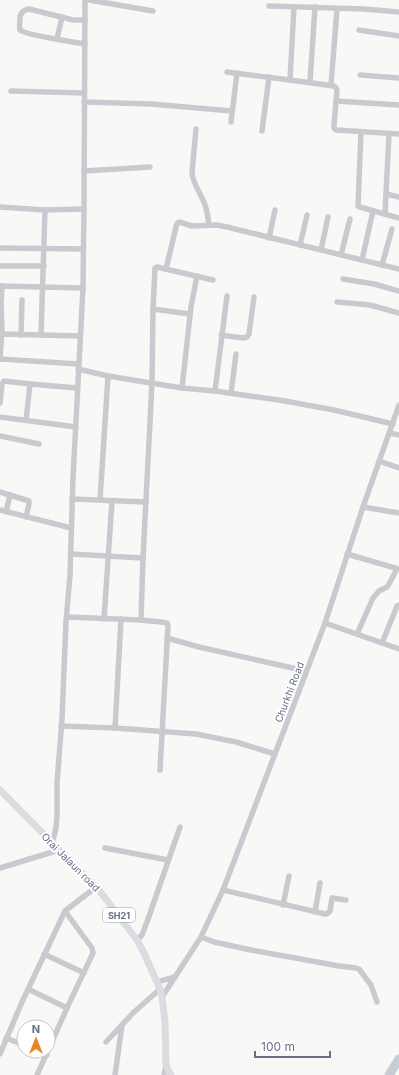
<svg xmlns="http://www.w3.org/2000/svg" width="399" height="1075" font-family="Inter,sans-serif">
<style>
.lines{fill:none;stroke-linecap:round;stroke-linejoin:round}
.river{stroke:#c7cdd4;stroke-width:9}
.minor{stroke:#c9cacf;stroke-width:5.5}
.major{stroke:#dadce2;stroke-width:7}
.labels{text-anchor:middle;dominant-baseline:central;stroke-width:4;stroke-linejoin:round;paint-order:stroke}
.shield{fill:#fff;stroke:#959bac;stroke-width:1}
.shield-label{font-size:9px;font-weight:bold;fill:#677088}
.street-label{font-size:10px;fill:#677088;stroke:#fff}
</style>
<rect width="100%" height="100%" fill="#f8f9f6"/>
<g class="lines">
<path class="river" d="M389,1075L399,1059"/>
<g class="minor">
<path d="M89,0L153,11"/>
<path d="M269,6L364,9L399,12"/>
<path d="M359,30L399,36"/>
<path d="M57,39L62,17"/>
<path d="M85,44C75,42 24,35 20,30C19,27 20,20 20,17C21,12 24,10 29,9L73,20H85"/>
<path d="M227,72L290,80L334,86L336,88L337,90L334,125V128L336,130L399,134"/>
<path d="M360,75L399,78"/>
<path d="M290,80L294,7"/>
<path d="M310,82L315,7"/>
<path d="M331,85L337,9"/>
<path d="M11,91L84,93"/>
<path d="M336,101L399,105"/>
<path d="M84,102L151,104L232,111"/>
<path d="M231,122L237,73"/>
<path d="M196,129L192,173C193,183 199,191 203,200C207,208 208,216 209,225"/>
<path d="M262,131L269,77"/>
<path d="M361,132L358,206L360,207L399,218"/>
<path d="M84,171L150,167"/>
<path d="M387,194L399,197"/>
<path d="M0,207L45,210L84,209"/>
<path d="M385,214L389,134"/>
<path d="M269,238L275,210"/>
<path d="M300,245L307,215"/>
<path d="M0,248L83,249"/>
<path d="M321,250L328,217"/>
<path d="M341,255L350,219"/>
<path d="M362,260L373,211"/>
<path d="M382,265L392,229"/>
<path d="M0,266H44"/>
<path d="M166,269L176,227L177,224L179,222L192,226L217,225L227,227L399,269"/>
<path d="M343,279L374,284L399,291"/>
<path d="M0,286L83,288"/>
<path d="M337,302L370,305L399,313"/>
<path d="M153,309L190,314"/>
<path d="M2,334L80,336"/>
<path d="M21,335L22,300"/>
<path d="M41,335L45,210"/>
<path d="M221,335L243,338L247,337L249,334L254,297"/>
<path d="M0,359L78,364"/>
<path d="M0,359L2,329L1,303L2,286"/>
<path d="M78,369L108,376L182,388L215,391L285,401L334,410L393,424"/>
<path d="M182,388L191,307L197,276"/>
<path d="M215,391L227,296"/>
<path d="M231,393L236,354"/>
<path d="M0,403L2,384L4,381L30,384L77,388"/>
<path d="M0,417L76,427"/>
<path d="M26,420L30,384"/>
<path d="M390,433L399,435"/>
<path d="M0,436L39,444"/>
<path d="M379,461L399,468"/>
<path d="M0,492L29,501V504L26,517"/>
<path d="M72,499L146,502"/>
<path d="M100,500L108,376"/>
<path d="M363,507L399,513"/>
<path d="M0,510L71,528"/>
<path d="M6,512L10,495"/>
<path d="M71,554L143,558"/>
<path d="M347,554L399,569"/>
<path d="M67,617L141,620L161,622L167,623L168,626L160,770"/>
<path d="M104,619L112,501"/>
<path d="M141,620L143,558L152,383L153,309L155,268L157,267L213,280"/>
<path d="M325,623L399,649"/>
<path d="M357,634L373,598L379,591L387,587L389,584L397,569"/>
<path d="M167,638L199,647L306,671"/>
<path d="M382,643L397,606L399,605"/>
<path d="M61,726L115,728L196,734L236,742L275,754"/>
<path d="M115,728L121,619"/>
<path d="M52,844L56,828L57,815V783L62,719L66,621L70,575L73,478L83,288L84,209L85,0"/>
<path d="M105,848L168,860"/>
<path d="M0,868L59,850"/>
<path d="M223,890L325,914H327L330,911L332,898L346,900"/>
<path d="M283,905L289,876"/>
<path d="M315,912L320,883"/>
<path d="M201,937L214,942L251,950L339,966L356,968L359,969L371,985L377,1002"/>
<path d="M137,940L142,935L147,922L180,827"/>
<path d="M44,954L84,973"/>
<path d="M157,982L175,977"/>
<path d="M28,989L67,1008"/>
<path d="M162,997L201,937L223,890L325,623L363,507L399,405"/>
<path d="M6,1038L24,1045"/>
<path d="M106,1042L133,1013L160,989"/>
<path d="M37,1051L47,1055"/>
<path d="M0,1054L22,1002L65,911L96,887"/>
<path d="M37,1075L67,1008L93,953L92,948L65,911"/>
<path d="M115,1075L122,1025"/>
<path d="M164,1075L166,1065"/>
</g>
<path class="major" d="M0,790L96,887L106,899L137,940L143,951L160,989L162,997L165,1022L166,1065L169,1072L171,1075"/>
</g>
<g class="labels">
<rect class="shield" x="103" y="908" width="32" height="14" rx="3"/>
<g class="shield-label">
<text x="119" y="915">SH21</text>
</g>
<g class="street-label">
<text transform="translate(289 692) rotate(-69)">Churkhi Road</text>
<text transform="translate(71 862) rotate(45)">Orai Jalaun road</text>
</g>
</g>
<g transform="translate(36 1039)"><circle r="19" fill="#ffffff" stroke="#c2c6cf"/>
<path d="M0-3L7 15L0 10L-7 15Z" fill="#e78627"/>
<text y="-6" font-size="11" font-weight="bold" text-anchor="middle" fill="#677088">N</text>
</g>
<path d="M255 1051v6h75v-6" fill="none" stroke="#677088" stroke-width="2"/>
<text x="261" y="1051" font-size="12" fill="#677088" stroke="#ffffff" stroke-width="3" paint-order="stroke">100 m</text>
</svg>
